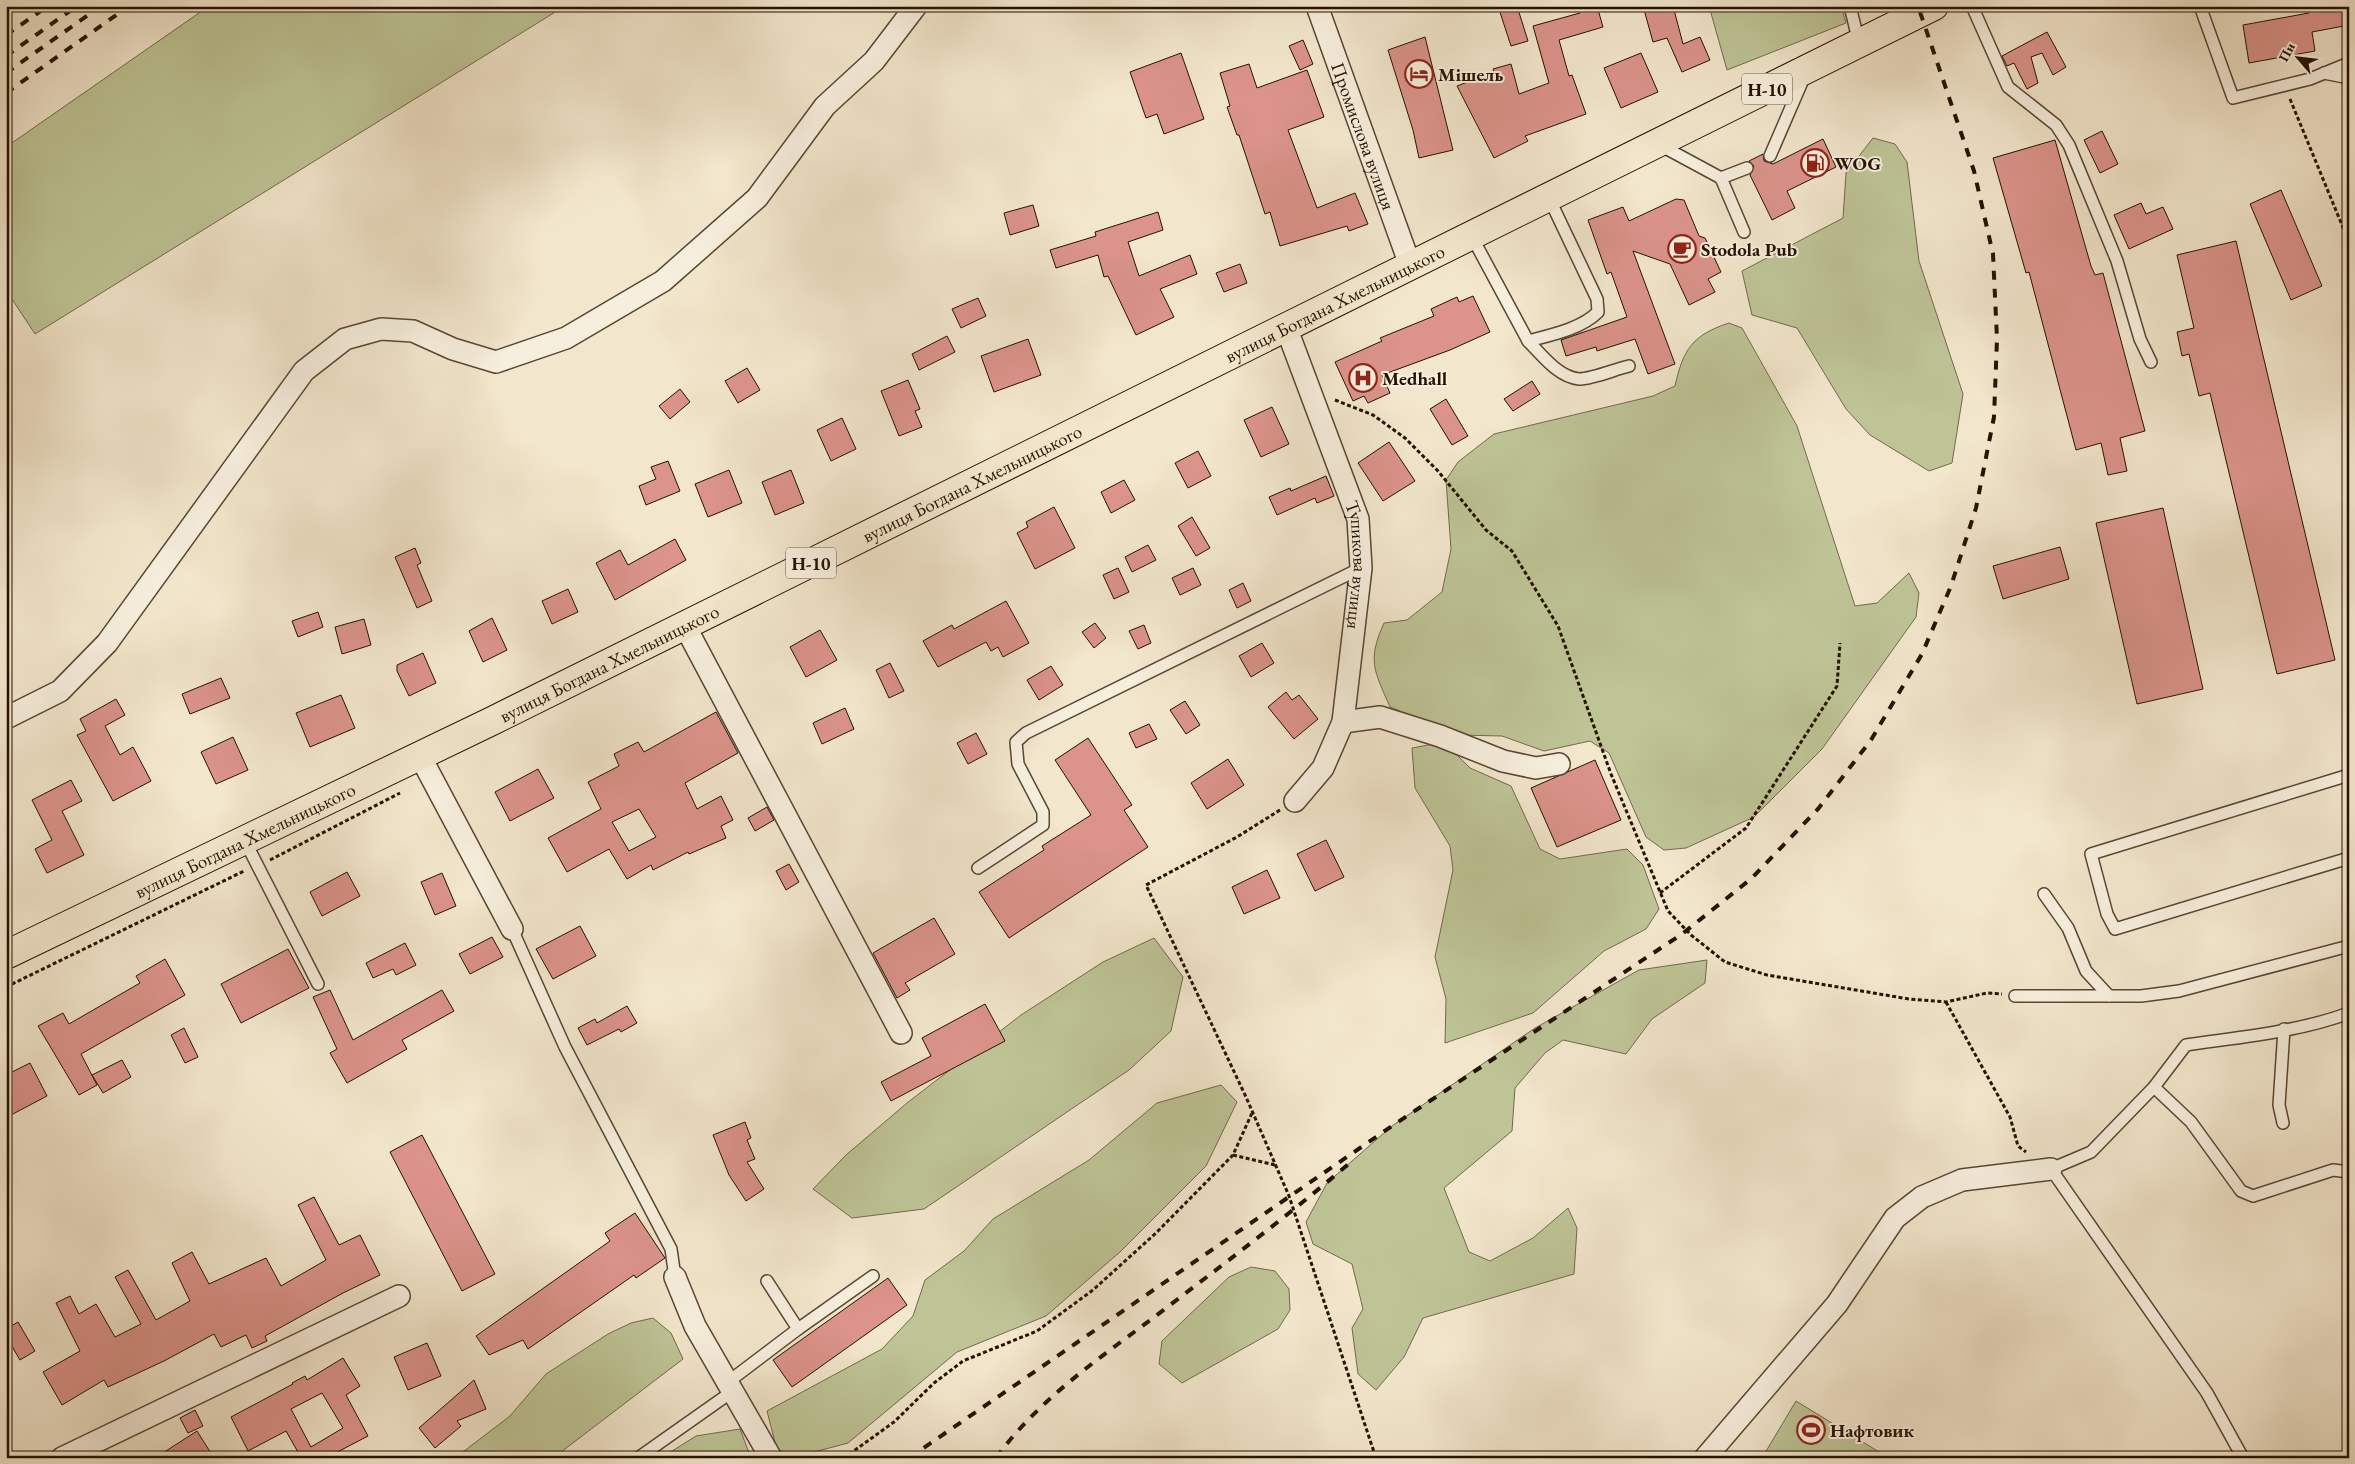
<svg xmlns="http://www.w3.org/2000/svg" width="2355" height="1464" font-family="'EB Garamond',serif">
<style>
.green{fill:#bec496;stroke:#726a4b}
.building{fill:#db938a;stroke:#251100;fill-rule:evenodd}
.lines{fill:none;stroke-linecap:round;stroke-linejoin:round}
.service-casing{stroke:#584633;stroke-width:14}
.minor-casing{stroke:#584633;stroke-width:24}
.primary-casing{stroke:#251100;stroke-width:30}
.path{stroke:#251100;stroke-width:3;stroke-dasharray:4 2.5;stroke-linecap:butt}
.service{stroke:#f7efde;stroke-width:11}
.minor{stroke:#f7efde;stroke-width:21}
.primary{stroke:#f2e6cc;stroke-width:28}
.rail{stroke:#251100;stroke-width:4;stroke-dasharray:9 9;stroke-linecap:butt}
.labels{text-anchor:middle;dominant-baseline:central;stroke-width:4;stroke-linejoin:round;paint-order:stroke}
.shield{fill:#f7efde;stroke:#645443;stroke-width:1}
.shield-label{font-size:18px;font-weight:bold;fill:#251100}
.poi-label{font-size:19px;font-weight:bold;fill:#251100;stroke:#f7efde;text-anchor:start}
.street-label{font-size:19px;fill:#251100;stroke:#f7efde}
</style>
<rect width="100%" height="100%" fill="#f2e6cc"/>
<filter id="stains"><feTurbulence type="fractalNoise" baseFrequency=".004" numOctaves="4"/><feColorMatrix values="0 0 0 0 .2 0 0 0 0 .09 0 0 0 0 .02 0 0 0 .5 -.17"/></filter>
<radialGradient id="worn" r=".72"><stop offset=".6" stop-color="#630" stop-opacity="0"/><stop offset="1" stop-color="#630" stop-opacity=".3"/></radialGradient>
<g class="green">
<path d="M209,6H565L35,334L6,290V147Z"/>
<path d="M1709,6H1841L1846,23L1727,70Z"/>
<path d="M1873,138L1895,144L1907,162L1919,261L1963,394L1952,463L1929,471L1870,435L1846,409L1797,328L1752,315L1742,271L1843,218L1846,173Z"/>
<path d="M1729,323L1742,328L1797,426L1855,606L1877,603L1909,573L1919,593L1916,617L1822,749L1754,817L1686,848L1664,850L1646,837L1609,753L1590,741L1544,751L1502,736L1458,735L1390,707C1374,670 1367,661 1384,623L1407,620L1442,592L1451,549L1446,480L1458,462L1494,434L1653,396L1675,386C1683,350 1692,335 1729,323Z"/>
<path d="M1434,744L1454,752L1470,768L1511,786L1540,849L1560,859L1627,849L1643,865L1659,909L1646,929L1604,951L1533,1013L1445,1043L1446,999L1435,957L1453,870L1450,846L1415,788L1412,748Z"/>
<path d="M1154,938L1183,977L1171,1031L1129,1070L924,1209L852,1218L813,1189L846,1155L907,1103L1021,1015L1103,962Z"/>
<path d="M1707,960L1705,983L1652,1019L1626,1054L1563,1040L1545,1053L1515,1088L1512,1131L1444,1188L1469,1252L1490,1261L1533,1238L1568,1208L1577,1228L1574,1274L1423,1318L1404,1357L1376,1390L1358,1374L1352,1328L1363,1309L1352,1264L1313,1244L1306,1222L1327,1183L1392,1126L1535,1028L1639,970Z"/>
<path d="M1221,1085L1237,1102L1206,1166L1120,1252L1046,1316L957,1352L848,1443L803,1455L778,1454L767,1411L882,1349L913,1316L925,1280L964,1251L993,1219L1089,1160L1157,1103Z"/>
<path d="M1251,1267L1275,1271L1289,1289L1290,1310L1278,1329L1182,1383L1159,1364L1162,1341L1229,1277Z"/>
<path d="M653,1318L671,1333L683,1359L561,1452L559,1458H455L510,1416L546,1374L608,1334L631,1323Z"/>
<path d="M1796,1401L1889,1458H1762Z"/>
<path d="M740,1429L751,1458H661L696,1436Z"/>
</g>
<g class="building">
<path d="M1498,6H1517L1528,41L1511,46Z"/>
<path d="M1588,6H1597L1603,27L1559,40L1569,76L1572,75L1586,114L1525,136L1528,141L1494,158L1457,86L1494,72L1493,69L1511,64L1519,94L1549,83L1533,26L1580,13L1578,9Z"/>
<path d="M1643,6H1673L1683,44L1700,37L1710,60L1682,72L1667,38L1653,42Z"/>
<path d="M2308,6H2349V25L2312,32L2315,51L2249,63L2243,25L2309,13Z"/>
<path d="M2047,32L2066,67L2053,75L2042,53L2031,57L2038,83L2027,89L2014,63L2007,66L2002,56Z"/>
<path d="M1425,37L1453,150L1419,158L1413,130L1388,50Z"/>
<path d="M1303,40L1313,64L1300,70L1289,46Z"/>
<path d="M1181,53L1204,119L1164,134L1157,114L1146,118L1130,72Z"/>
<path d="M1641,53L1658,92L1621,108L1604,68Z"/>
<path d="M1249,64L1257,88L1307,70L1324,117L1288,130L1317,208L1355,193L1368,224L1349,231L1347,226L1280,246L1270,212L1265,214L1239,135H1237L1227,107L1230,106L1220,73Z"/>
<path d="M2102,131L2118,164L2100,173L2084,140Z"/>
<path d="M1823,139L1836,167L1787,191L1795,208L1772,220L1750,175L1754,166L1749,161L1763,154L1764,161L1773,164Z"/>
<path d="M2055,140L2091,266L2095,275L2103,273L2145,431L2120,438L2127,471L2108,475L2101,443L2076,450L2029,272L2026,273L1993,158Z"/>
<path d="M2281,190L2322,286L2291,300L2250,204Z"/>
<path d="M1676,199L1684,200L1699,236L1705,238L1721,272L1708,279L1715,292L1689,305L1670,264L1633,251L1675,364L1648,374L1635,339L1597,351L1596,347L1566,356L1561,340L1627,317L1611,272L1607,274L1588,220L1623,207L1629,221Z"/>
<path d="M2141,203L2146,214L2163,207L2173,229L2129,249L2114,215Z"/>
<path d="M1033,205L1039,226L1010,235L1004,213Z"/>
<path d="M1158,212L1163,230L1128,242L1139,276L1190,255L1197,274L1160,289L1174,317L1136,335L1108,276L1104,277L1098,255L1056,268L1050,250L1096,236L1095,232Z"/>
<path d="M2236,241L2335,660L2277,674L2210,393L2199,396L2189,354L2182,356L2177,332L2194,328L2177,255Z"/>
<path d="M1240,264L1247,283L1224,292L1216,273Z"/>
<path d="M1473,296L1490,332L1450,350L1382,375L1390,393L1368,403L1364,396L1353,401L1335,362L1382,341L1380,338L1434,316L1431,309L1457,297L1459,302Z"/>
<path d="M978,298L986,316L961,328L952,309Z"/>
<path d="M947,336L955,352L919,370L912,354Z"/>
<path d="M1028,339L1041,375L994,392L981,356Z"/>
<path d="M747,368L760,390L738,403L725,381Z"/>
<path d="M908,380L920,409L915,411L922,427L899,436L881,391Z"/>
<path d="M1532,381L1540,394L1513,411L1504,399Z"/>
<path d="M680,389L690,402L670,419L659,406Z"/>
<path d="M1446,399L1468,436L1452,445L1430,409Z"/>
<path d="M1272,407L1289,444L1261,457L1244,420Z"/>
<path d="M842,418L856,449L831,461L817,430Z"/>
<path d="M1389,442L1415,481L1383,501L1358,463Z"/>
<path d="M1198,451L1211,476L1188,488L1175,463Z"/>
<path d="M668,461L680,491L646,505L639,486L656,479L651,467Z"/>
<path d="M729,470L742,503L708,517L695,484Z"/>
<path d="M791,470L804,503L775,515L762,482Z"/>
<path d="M1326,476L1334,496L1317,503L1315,498L1277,515L1269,497L1290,488L1291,491Z"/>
<path d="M1124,480L1135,500L1111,513L1101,492Z"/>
<path d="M1054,507L1075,548L1035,569L1017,533L1028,527L1026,522Z"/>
<path d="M2163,508L2203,689L2137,704L2096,523Z"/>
<path d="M1192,517L1210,548L1196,556L1178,526Z"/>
<path d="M675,539L686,560L615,600L596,563L620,550L628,565Z"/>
<path d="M1148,545L1156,560L1132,572L1125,557Z"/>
<path d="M2060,547L2069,579L2003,599L1993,566Z"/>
<path d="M415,548L421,563L417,565L432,601L417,608L395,557Z"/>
<path d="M1118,568L1129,592L1114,599L1103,575Z"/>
<path d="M1193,568L1201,585L1180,595L1172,578Z"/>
<path d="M1243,583L1251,601L1237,608L1229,590Z"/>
<path d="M568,589L578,612L552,624L542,601Z"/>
<path d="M1006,601L1029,643L1003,657L998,647L991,651L986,642L938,667L923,641L952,625L954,629Z"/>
<path d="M318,612L323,627L298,637L292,621Z"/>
<path d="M492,618L507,650L483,662L469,631Z"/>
<path d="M364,619L371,645L342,654L335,627Z"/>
<path d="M1095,623L1106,638L1094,648L1082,632Z"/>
<path d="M1144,625L1151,643L1138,649L1129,631Z"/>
<path d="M820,630L837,660L806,677L790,647Z"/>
<path d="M1262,643L1274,663L1251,677L1239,656Z"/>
<path d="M423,653L436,683L409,696L397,671V665Z"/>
<path d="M890,663L904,691L889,698L876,670Z"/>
<path d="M1051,666L1063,685L1039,700L1027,680Z"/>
<path d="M221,678L230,698L190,714L182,694Z"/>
<path d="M1286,692L1292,700L1299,695L1318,719L1294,739L1268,707Z"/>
<path d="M341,695L355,728L310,747L296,713Z"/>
<path d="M116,699L125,715L105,726L120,755L133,747L151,781L113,801L77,735L86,731L80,719Z"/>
<path d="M1185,701L1200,725L1186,734L1170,710Z"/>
<path d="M845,708L854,729L822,744L813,723Z"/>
<path d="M716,712L738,753L685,783L697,809L721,796L733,820L721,826L726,838L689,854L688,852L653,870L651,865L627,879L609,849L567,872L548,838L601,809L588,782L619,766L614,754L638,742L644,752ZM639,809L656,837L629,851L612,822Z"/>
<path d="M1149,724L1157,739L1136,748L1129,733Z"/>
<path d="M976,733L987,754L968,764L957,743Z"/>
<path d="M233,737L248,770L216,784L201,752Z"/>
<path d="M1088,738L1132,805L1124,810L1148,847L1009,938L979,892L1044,850L1042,846L1091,815L1055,760Z"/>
<path d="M1228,759L1244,785L1207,809L1191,783Z"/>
<path d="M1595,760L1621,820L1557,847L1531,788Z"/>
<path d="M538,769L554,798L510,821L495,792Z"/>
<path d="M71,780L82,801L62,811L84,855L47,873L35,849L52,840L32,800Z"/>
<path d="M767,807L774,820L755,831L748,818Z"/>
<path d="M1326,840L1344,877L1315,891L1297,854Z"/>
<path d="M789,864L799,882L786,890L776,871Z"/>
<path d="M1267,870L1280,898L1244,914L1232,887Z"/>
<path d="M347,872L360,896L322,916L310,892Z"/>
<path d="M442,873L456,906L435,915L421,882Z"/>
<path d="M934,918L955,954L905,983L910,990L897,998L873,953Z"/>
<path d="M580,926L596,956L553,979L536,949Z"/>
<path d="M492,937L503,957L470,974L459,954Z"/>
<path d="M405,943L416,965L396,975L393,969L373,978L366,963Z"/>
<path d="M288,949L309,988L241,1023L221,984Z"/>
<path d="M165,959L185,995L81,1054L97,1085L79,1095L38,1026L63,1013L69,1024L140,983L136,976Z"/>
<path d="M330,990L353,1040L442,990L454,1011L402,1040L407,1049L347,1083L330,1053L337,1049L313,997Z"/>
<path d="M985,1004L1005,1041L891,1101L881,1082L931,1056L922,1038Z"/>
<path d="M627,1006L637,1023L621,1032L619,1029L587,1045L578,1028L595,1019L597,1023Z"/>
<path d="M184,1028L198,1057L185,1063L171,1035Z"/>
<path d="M122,1060L131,1077L103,1093L92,1075Z"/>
<path d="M30,1063L47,1096L11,1115L6,1107V1075Z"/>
<path d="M745,1122L751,1138L747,1140L755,1159L747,1162L764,1189L746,1201L729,1175L713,1135Z"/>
<path d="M422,1135L495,1274L462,1291L390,1152Z"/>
<path d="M314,1197L339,1245L360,1235L380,1275L343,1293L265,1336L267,1341L252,1348L246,1335L221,1347L214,1334L164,1361L108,1387L104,1380L62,1405L43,1372L80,1351L56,1303L70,1296L79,1314L96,1304L115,1337L141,1324L115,1277L128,1270L156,1320L190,1301L172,1263L192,1252L209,1284L266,1258L281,1286L326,1260L298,1205Z"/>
<path d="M635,1213L665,1258L636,1278L634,1275L528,1349L523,1340L489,1355L476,1336L610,1241L605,1233Z"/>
<path d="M888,1278L907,1305L792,1387L773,1360Z"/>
<path d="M18,1322L35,1351L20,1360L6,1336V1329Z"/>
<path d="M427,1343L441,1376L408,1390L394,1357Z"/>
<path d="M343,1358L360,1386L346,1395L368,1436L326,1458H292L299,1454L286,1431L248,1451L231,1417L293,1384L292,1383L305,1376L307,1380ZM322,1393L343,1428L311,1447L291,1409Z"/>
<path d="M474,1380L486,1409L457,1421L461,1426L435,1448L419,1428Z"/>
<path d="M195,1410L203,1426L188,1433L180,1418Z"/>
<path d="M197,1431L214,1458H155Z"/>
</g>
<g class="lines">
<defs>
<g id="service">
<path d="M1850,6L1859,43"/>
<path d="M1972,6L2008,87L2056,125L2069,145L2117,261L2140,339L2151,362"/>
<path d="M2200,6L2233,98L2310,79L2349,63"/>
<path d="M2324,73L2349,78"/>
<path d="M1658,144L1721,178L1747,168"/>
<path d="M1770,156L1805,75"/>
<path d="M1721,178L1744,232"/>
<path d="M1471,235L1528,341C1551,335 1581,329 1598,312L1597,299L1549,198"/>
<path d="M1528,341C1542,355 1558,377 1579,379C1592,379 1616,369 1629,366"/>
<path d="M2349,775L2091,854L2107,914L2115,929L2349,858"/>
<path d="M245,841L318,984"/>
<path d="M978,868L1043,825V812L1018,764L1016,742L1026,733L1361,568"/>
<path d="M2044,894L2068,928L2086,971L2109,996"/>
<path d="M512,929L565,1047L671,1249L675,1277"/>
<path d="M2015,996H2141L2179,991L2349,946"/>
<path d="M2349,1013C2298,1032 2240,1037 2186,1045L2154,1087L2191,1122L2241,1191L2253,1196L2333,1170L2349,1172"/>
<path d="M2154,1087L2091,1152L2051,1169L2207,1393L2243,1458"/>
<path d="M2283,1123L2279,1105L2284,1029"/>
<path d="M798,1329L873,1276"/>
<path d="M728,1382L798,1329L767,1281"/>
<path d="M638,1458L733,1391"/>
</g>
<g id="minor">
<path id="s1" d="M1317,6L1410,265"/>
<path id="s2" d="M1286,327L1358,519L1361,568L1343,722L1323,768L1295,801"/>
<path d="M685,626L901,1033"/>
<path d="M6,718L60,691L107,643L304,371L345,339L381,329L413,331L453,349L496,362L566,338L663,281L757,198L825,106L874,61L916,6"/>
<path d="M1343,722L1380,717L1440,736L1503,761L1536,768L1559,764"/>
<path d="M420,756L512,929"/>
<path d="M675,1277L695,1326L771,1458"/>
<path d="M62,1458L399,1296"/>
<path d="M1705,1458L1837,1304L1895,1218L1922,1197L1962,1180L2051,1169"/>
</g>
<g id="primary">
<path id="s3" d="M6,955L490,722L1934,6"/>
</g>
</defs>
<use href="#service" class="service-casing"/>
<use href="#minor" class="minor-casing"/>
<use href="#primary" class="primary-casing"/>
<g class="path">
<path d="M2290,99L2349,242"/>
<path d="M1335,400L1373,415L1405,438L1438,471L1486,530L1512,551L1558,626L1611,774L1668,911L1691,935L1725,962L1767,975L1909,999L1946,1002L1987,993L2002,994"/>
<path d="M1280,810L1237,837L1146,885L1246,1097L1289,1196L1376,1458"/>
<path d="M270,860L400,793"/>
<path d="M1660,893L1746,828L1837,686L1840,643"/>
<path d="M6,987L244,871"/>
<path d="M1946,1002L2010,1117L2018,1146L2026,1152"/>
<path d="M1233,1155L1275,1165"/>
<path d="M844,1458L894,1422L934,1383L963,1361L1037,1331L1093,1290L1156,1233L1233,1155L1252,1113"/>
</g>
<use href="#service" class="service"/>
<use href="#minor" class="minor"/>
<use href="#primary" class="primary"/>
<g class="rail">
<path d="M6,35L48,6"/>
<path d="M6,56L77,6"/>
<path d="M6,73L101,6"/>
<path d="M6,93L129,6"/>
<path d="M909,1458L1392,1126L1682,934L1752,878L1818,809L1871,740L1922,654L1951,586L1976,508L1994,417L1997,339L1993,254L1974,171L1918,6"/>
<path d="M996,1458C1038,1400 1097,1360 1153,1318C1221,1266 1288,1216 1352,1161"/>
</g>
</g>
<defs>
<symbol id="hotel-ring" viewBox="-11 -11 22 22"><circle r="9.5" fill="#f7efde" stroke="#8f2418" stroke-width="1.5"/><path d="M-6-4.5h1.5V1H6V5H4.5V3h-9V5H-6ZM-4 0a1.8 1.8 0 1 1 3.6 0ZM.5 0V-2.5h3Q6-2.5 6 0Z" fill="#8f2418"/></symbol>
<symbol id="fuel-ring" viewBox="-11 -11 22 22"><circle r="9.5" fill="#f7efde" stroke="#8f2418" stroke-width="1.5"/><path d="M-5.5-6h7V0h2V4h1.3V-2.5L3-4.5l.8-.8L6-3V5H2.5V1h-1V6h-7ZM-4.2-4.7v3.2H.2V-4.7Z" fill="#8f2418"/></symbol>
<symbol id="cafe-ring" viewBox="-11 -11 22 22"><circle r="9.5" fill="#f7efde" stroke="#8f2418" stroke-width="1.5"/><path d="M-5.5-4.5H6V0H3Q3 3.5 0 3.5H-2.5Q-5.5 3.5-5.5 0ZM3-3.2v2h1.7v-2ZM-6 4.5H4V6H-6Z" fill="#8f2418"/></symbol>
<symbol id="hospital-ring" viewBox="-11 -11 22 22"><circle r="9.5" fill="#f7efde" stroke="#8f2418" stroke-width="1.5"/><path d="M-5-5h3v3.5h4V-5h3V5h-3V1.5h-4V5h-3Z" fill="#8f2418"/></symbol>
<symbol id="stadium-ring" viewBox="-11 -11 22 22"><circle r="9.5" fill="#f7efde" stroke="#8f2418" stroke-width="1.5"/><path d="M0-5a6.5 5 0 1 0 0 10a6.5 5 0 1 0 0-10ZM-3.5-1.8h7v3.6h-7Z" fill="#8f2418"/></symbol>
</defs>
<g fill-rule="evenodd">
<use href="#hotel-ring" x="1403" y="58" width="32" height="32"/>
<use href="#fuel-ring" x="1799" y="147" width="32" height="32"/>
<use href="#cafe-ring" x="1666" y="233" width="32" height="32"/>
<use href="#hospital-ring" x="1347" y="362" width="32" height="32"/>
<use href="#stadium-ring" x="1795" y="1414" width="32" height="32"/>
</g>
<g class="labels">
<g class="shield">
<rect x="1742" y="73.5" width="50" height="31" rx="4"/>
<rect x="786" y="547.5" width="50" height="31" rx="4"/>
</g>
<g class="shield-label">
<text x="1767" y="89">Н-10</text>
<text x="811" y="563">Н-10</text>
</g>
<g class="poi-label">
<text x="1438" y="74">Мішель</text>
<text x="1834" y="163">WOG</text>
<text x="1701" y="249">Stodola Pub</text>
<text x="1382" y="378">Medhall</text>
<text x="1830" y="1430">Нафтовик</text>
</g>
<g class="street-label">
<text stroke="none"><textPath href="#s1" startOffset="138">Промислова вулиця</textPath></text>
<text stroke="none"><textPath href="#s3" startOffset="1480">вулиця Богдана Хмельницького</textPath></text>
<text stroke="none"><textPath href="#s3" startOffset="1075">вулиця Богдана Хмельницького</textPath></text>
<text stroke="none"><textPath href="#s2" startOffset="251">Тупикова вулиця</textPath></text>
<text stroke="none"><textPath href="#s3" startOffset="670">вулиця Богдана Хмельницького</textPath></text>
<text stroke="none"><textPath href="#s3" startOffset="265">вулиця Богдана Хмельницького</textPath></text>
</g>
</g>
<rect width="2355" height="1464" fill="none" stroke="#f2e6cc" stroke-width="25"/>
<rect x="8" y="8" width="2340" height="1449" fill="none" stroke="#251100" stroke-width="2.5"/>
<rect x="12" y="12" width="2330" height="1439" fill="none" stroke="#251100"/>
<g transform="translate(2298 58) rotate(298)" stroke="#f7efde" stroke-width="4" paint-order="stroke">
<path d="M0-4L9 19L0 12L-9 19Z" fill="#251100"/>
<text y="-8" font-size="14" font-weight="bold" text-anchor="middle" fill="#251100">Пн</text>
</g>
<rect width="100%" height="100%" filter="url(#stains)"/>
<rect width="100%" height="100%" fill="url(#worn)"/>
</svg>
